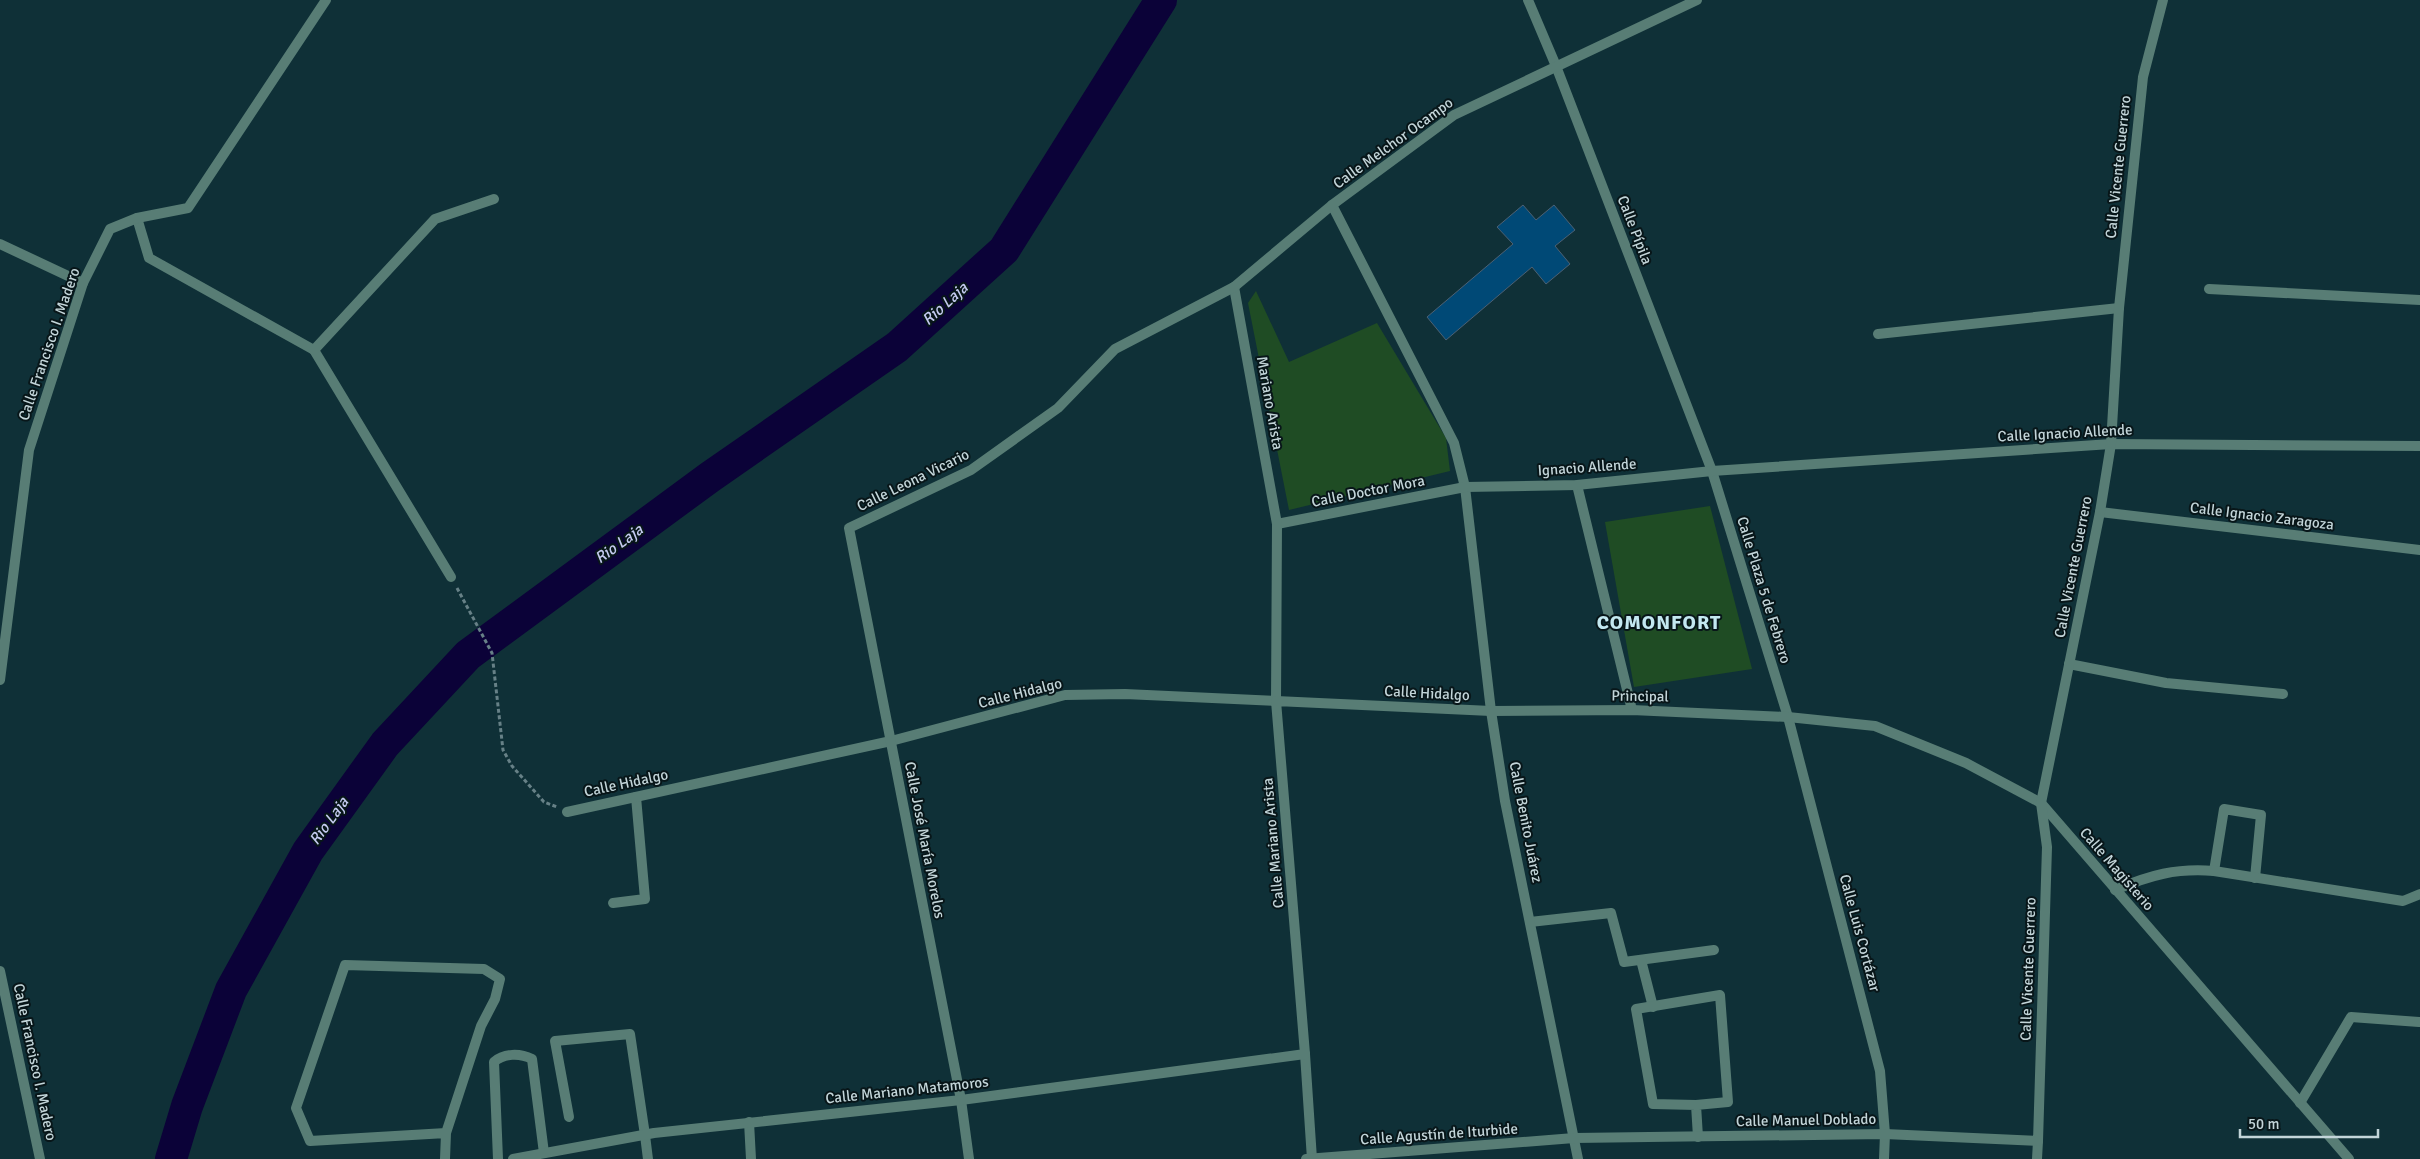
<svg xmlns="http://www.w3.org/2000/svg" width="2420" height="1159" font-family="Signika,sans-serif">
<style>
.green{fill:#1f4c24}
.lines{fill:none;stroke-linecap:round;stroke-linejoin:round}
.river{stroke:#0b0238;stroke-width:32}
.building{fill:#004976;stroke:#4c6174}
.path{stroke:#678187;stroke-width:3;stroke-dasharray:4 2.5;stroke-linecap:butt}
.service{stroke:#587d75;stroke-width:10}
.pedestrian{stroke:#587d75;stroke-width:10}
.minor{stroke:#587d75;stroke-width:10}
.tertiary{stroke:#587d75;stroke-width:10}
.labels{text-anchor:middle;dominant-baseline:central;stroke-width:4;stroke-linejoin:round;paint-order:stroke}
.street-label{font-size:15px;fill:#c3d5d9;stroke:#081619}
.water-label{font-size:16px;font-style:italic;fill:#c5cbf0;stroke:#081619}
.district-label{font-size:20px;font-weight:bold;letter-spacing:1px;fill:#c3e8f0;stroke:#081619}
</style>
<rect width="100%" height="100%" fill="#0f3037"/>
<g class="green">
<path d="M1256,291L1289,362L1377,323L1446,438L1450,471L1289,510L1248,303Z"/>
<path d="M1710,506L1752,669L1634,687L1605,522Z"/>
</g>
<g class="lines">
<path class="river" d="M171,1159L187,1106L231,990L308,851L385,744L468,655L710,477L897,347L1004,250L1161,0"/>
</g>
<path class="building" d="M1523,205L1536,220L1554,205L1575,230L1555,246L1570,264L1546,284L1532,267L1446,340L1427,317L1513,244L1497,227Z"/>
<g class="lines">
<path class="path" d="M457,588L492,653L503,750L512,766L544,802L557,807"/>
<g class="service">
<path d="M2214,871L2224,809L2261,815L2255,878"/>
<path d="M2115,890C2150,875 2176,868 2214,871L2403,901L2420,894"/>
<path d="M613,903L645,899L636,797"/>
<path d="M1530,922L1611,913L1624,962L1714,950"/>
<path d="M1641,960L1653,1007"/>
<path d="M2300,1103L2351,1017L2419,1022"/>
<path d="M1696,1105L1653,1104L1636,1009L1720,995L1728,1102L1696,1105L1698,1137"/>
<path d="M569,1117L555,1041L630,1034L645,1135"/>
<path d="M445,1159L446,1133L481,1026L495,999L500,979L484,969L345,965L296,1108L310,1141L446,1133"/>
<path d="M498,1159L494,1062C504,1053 520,1053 532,1059L544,1153"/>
</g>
<g class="pedestrian">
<path d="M1332,205L1454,443L1465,487"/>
<path d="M1577,485L1632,710"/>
</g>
<g class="minor">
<path d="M1528,0L1556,66L1712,471L1788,717L1880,1071L1885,1134L1884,1159"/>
<path d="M137,218L149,258L314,350L451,577"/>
<path d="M0,244L83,283"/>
<path d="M2209,289L2420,300"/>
<path d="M1878,334L2119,308"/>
<path d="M314,350L435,219L494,199"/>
<path d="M1465,487L1491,711L1505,801L1578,1159"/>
<path d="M2100,512L2420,550"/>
<path d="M1277,524L1465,487L1577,485L1712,471L2111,444L2420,446"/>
<path d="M2069,664L2166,683L2283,694"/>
<path d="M0,680L29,450L83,283L110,229L137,218L188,208L326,0"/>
<path d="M567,812L891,741L1065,695L1125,694L1276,701L1277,524L1234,287"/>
<path d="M0,971L40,1159"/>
<path d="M1305,1054L1312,1159"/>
<path d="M961,1100L849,528L971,470L1058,408L1115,349L1234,287L1332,205L1454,115L1697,0"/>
<path d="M749,1122L751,1159"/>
<path d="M645,1135L648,1159"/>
<path d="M2037,1159L2038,1141"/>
</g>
<g class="tertiary">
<path d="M961,1100L969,1159"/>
<path d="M513,1159L654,1133L961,1100L1305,1054L1276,701L1491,711L1632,710L1788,717L1875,726L1966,763L2041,803L2349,1159"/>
<path d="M1306,1159L1574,1138L1885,1134L2038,1141L2047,847L2041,803L2100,512L2111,444L2119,308L2143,77L2163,0"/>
</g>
</g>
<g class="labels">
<g class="street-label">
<text transform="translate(1393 143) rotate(-36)">Calle Melchor Ocampo</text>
<text transform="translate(2118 167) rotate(-84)">Calle Vicente Guerrero</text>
<text transform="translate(1635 230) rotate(69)">Calle Pípila</text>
<text transform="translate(49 344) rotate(-71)">Calle Francisco I. Madero</text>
<text transform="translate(1270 403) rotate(80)">Mariano Arista</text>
<text transform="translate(2065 433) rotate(-3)">Calle Ignacio Allende</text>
<text transform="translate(1587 467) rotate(-4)">Ignacio Allende</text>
<text transform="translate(913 480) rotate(-26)">Calle Leona Vicario</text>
<text transform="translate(1368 491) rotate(-11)">Calle Doctor Mora</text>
<text transform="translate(2262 516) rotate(7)">Calle Ignacio Zaragoza</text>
<text transform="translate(2073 567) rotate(-79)">Calle Vicente Guerrero</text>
<text transform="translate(1764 590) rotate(73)">Calle Plaza 5 de Febrero</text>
<text transform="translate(1020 693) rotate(-14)">Calle Hidalgo</text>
<text transform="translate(1427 693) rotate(3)">Calle Hidalgo</text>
<text transform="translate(1640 696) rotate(1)">Principal</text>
<text transform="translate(626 783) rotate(-12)">Calle Hidalgo</text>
<text transform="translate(1526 822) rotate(79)">Calle Benito Juárez</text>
<text transform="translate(925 840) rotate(79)">Calle José María Morelos</text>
<text transform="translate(1273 843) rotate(-95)">Calle Mariano Arista</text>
<text transform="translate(2117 869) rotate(49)">Calle Magisterio</text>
<text transform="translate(1860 933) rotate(75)">Calle Luis Cortázar</text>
<text transform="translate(2028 969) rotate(-88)">Calle Vicente Guerrero</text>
<text transform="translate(35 1062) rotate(78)">Calle Francisco I. Madero</text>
<text transform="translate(907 1090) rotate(-6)">Calle Mariano Matamoros</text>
<text transform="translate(1806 1120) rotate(-1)">Calle Manuel Doblado</text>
<text transform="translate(1439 1134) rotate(-4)">Calle Agustín de Iturbide</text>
</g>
<g class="water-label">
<text transform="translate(945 304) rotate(-42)">Rio Laja</text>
<text transform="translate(619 544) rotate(-36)">Rio Laja</text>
<text transform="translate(329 821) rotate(-54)">Rio Laja</text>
</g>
<g class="district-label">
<text x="1659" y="622">COMONFORT</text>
</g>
</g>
<path d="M2240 1129v8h138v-8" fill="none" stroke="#c3d5d9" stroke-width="2.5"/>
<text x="2248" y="1129" font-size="15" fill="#c3d5d9" stroke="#081619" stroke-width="4" paint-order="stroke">50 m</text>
</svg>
